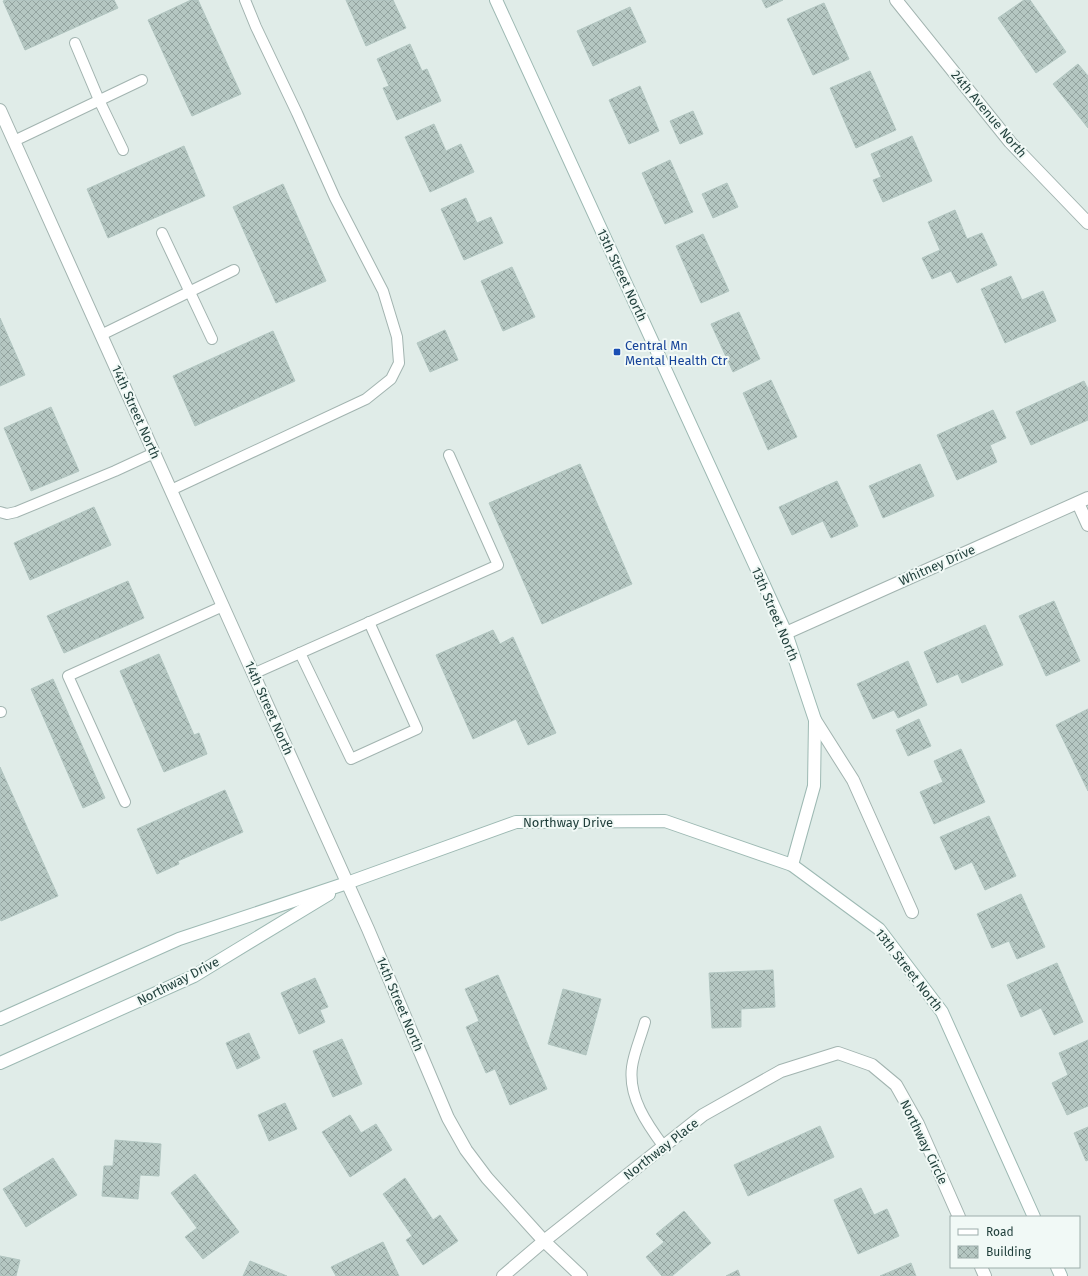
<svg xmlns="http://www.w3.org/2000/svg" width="1088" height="1276" font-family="'Fira Sans',sans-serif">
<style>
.building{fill:url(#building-cross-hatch);stroke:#b2c6c1}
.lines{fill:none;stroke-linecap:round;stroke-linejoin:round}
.lane-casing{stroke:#a2b4b0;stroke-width:12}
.street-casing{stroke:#a2b4b0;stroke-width:14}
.secondary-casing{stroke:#9db9b3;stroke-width:14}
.lane{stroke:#fff;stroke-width:10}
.street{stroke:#fff;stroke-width:12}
.secondary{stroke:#fff;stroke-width:12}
.transit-dot{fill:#1a4fb4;stroke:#f1f9f6;stroke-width:1.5}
.labels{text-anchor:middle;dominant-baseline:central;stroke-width:4;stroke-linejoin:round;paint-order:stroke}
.street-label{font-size:13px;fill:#1f3e3a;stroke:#f1f9f6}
.transit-label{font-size:13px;fill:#164399;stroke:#f1f9f6;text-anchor:start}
</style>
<defs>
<pattern id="building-cross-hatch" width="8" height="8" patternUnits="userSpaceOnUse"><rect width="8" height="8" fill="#b5c7c2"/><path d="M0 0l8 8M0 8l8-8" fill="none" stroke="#93a39f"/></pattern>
</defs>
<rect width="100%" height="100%" fill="#e0ece8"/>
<g class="building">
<path d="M6,0H114L118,8L25,50L3,1Z"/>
<path d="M191,0H198L241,94L192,116L148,20Z"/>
<path d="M346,0H393L406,28L366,46Z"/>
<path d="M762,0H783L766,8Z"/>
<path d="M1024,0H1030L1066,52L1036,73L998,18Z"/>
<path d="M824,3L849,59L813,75L787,19Z"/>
<path d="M630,7L646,42L593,66L577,31Z"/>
<path d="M410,44L422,71L427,69L441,101L397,120L383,88L389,86L377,59Z"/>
<path d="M1078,64L1088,76V128L1053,84Z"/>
<path d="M870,71L896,130L856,148L830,88Z"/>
<path d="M640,86L659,131L629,144L609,100Z"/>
<path d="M693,111L703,134L680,144L670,121Z"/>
<path d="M434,124L446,151L461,144L474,172L430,192L405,137Z"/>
<path d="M912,136L932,181L883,202L873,180L881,177L871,154Z"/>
<path d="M184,146L205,196L108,238L87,189Z"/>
<path d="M670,160L693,212L665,224L642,173Z"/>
<path d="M727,183L738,207L713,218L702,194Z"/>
<path d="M283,184L326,281L276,303L233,207Z"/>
<path d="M466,198L477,223L491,217L503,243L464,260L441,209Z"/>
<path d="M955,210L967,239L982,233L997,265L957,283L951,271L932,279L922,258L940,250L928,222Z"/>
<path d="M703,234L729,291L701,303L676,246Z"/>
<path d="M512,267L535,317L503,331L481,281Z"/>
<path d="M1011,276L1022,300L1043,291L1056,321L1005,343L981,289Z"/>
<path d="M739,312L760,359L733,372L711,324Z"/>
<path d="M0,318L25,375L0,386Z"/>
<path d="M445,330L458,360L430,372L417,343Z"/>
<path d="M273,331L295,381L195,426L173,376Z"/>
<path d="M771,380L797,437L768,450L743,393Z"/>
<path d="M1084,381L1088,389V420L1031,445L1016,412Z"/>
<path d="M51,407L79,471L31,491L4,428Z"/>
<path d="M993,410L1006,438L990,445L997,462L957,480L937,435Z"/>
<path d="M580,464L632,584L542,624L489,503Z"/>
<path d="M920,464L934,496L883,518L869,486Z"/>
<path d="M837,481L858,526L831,538L823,521L792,535L779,507Z"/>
<path d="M94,507L111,545L30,580L14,543Z"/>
<path d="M128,581L144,618L64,653L47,616Z"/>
<path d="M1054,601L1080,661L1046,676L1019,616Z"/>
<path d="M985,625L1003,665L962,683L958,674L937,683L924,652Z"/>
<path d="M493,630L500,644L513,637L556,733L528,745L516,719L473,739L436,655Z"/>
<path d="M159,654L194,735L199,733L207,754L164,772L120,671Z"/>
<path d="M908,661L927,705L898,718L894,710L873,719L857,684Z"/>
<path d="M53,679L105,798L83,808L31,689Z"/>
<path d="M1088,709V791L1056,725Z"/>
<path d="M919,719L931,746L908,756L896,730Z"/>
<path d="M961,749L985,802L934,824L920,792L943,782L934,761Z"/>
<path d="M0,767L58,896L1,921L0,919Z"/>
<path d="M225,790L243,832L178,861L179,864L157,874L137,829Z"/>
<path d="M989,816L1016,876L985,890L972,862L955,870L940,837Z"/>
<path d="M1021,894L1045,947L1017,959L1009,941L992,948L977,914Z"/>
<path d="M1057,963L1083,1022L1054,1035L1041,1008L1021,1017L1007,985Z"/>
<path d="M773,970L775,1007L741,1009V1027L712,1028L709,973Z"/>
<path d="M498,975L547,1089L510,1105L495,1069L486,1073L466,1027L479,1021L465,989Z"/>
<path d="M315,978L328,1007L320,1010L325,1022L299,1034L281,993Z"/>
<path d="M563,989L601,999L586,1055L548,1044Z"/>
<path d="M249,1033L260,1058L237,1069L226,1043Z"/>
<path d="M342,1039L362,1084L333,1097L313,1051Z"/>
<path d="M1088,1040V1106L1067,1115L1052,1083L1068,1075L1059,1053Z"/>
<path d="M285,1103L297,1129L269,1141L258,1115Z"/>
<path d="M350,1115L361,1133L376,1124L392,1150L350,1177L322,1132Z"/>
<path d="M820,1126L834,1157L748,1196L734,1165Z"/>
<path d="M1088,1127V1160L1086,1161L1074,1133Z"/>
<path d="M115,1140L161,1144L159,1176L140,1175L138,1199L102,1196L104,1166H113Z"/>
<path d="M53,1158L77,1195L26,1227L3,1189Z"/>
<path d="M195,1174L239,1232L203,1259L185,1237L197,1228L171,1193Z"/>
<path d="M405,1178L433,1220L440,1215L458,1241L423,1265L406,1240L412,1236L383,1194Z"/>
<path d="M861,1188L874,1215L887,1209L899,1236L858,1254L834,1200Z"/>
<path d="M684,1211L711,1243L672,1276H662L646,1257L664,1242L656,1234Z"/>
<path d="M383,1242L399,1276H336L331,1267Z"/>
<path d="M0,1256L20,1260L16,1276H0Z"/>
<path d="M250,1261L287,1276H243Z"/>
<path d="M911,1263L916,1276H880Z"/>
<path d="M738,1270L740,1276H726Z"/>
</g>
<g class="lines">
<defs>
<g id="lane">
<path d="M75,43L99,100L123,150"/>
<path d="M14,141L142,80"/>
<path d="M162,233L212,339"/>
<path d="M101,335L234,270"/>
<path d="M171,490L366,399L391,379L399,363L397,337L383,291L335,198L297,113L256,27L245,0"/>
<path d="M0,512L7,514L16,512L115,471L154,453"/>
<path d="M300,653L351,759L417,729L369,622"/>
<path d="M253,674L498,565L449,455"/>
<path d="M0,712H1"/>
<path d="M125,802L68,676L223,606"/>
<path d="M645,1022C641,1037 634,1052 632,1067C628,1097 647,1124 664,1147"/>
</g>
<g id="street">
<path d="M896,0L1010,142L1088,223"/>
<path d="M0,110L368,929L448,1118L466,1150L487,1178L544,1241L581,1276"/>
<path d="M1078,503L1088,525"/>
<path d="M786,633L1088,498"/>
<path d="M815,720L853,780L912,912"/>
<path d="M981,1267L985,1276"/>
<path d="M503,1276L544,1241L703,1115L781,1071L838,1053L872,1065L896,1085L918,1124L959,1217"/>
</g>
<g id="secondary">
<path d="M496,0L786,633L815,720L814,786L792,865"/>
<path d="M0,1019L179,939L347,883L516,822L665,821L792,865L879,929L942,1012L1034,1217"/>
<path d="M0,1063L194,976L329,894"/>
<path d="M1057,1267L1061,1276"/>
</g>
</defs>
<use href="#lane" class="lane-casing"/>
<use href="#street" class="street-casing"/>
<use href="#secondary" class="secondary-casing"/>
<use href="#lane" class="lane"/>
<use href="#street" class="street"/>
<use href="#secondary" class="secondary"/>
</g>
<rect class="transit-dot" x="613" y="348" width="8" height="8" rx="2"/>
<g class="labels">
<g class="street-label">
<text transform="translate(989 114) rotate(50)">24th Avenue North</text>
<text transform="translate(622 275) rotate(65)">13th Street North</text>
<text transform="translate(136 412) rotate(66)">14th Street North</text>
<text transform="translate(937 565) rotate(-24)">Whitney Drive</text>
<text transform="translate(775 614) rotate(67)">13th Street North</text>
<text transform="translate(269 708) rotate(66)">14th Street North</text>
<text x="568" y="822">Northway Drive</text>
<text transform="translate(909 970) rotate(52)">13th Street North</text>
<text transform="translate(178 981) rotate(-27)">Northway Drive</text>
<text transform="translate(400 1004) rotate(67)">14th Street North</text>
<text transform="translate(924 1142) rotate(64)">Northway Circle</text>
<text transform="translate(661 1149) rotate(-38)">Northway Place</text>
</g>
<g class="transit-label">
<text x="625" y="345">Central Mn<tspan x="625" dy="15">Mental Health Ctr</tspan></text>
</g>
</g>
<rect x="950" y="1216" width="130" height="52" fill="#f1f9f6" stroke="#9daeab"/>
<rect x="958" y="1229" width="20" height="6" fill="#ffffff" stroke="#9daeab"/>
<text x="986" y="1236" font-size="12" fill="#1f3e3a">Road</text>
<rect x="958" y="1246" width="20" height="12" fill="url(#building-cross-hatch)" stroke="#9daeab"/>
<text x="986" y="1256" font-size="12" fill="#1f3e3a">Building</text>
</svg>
